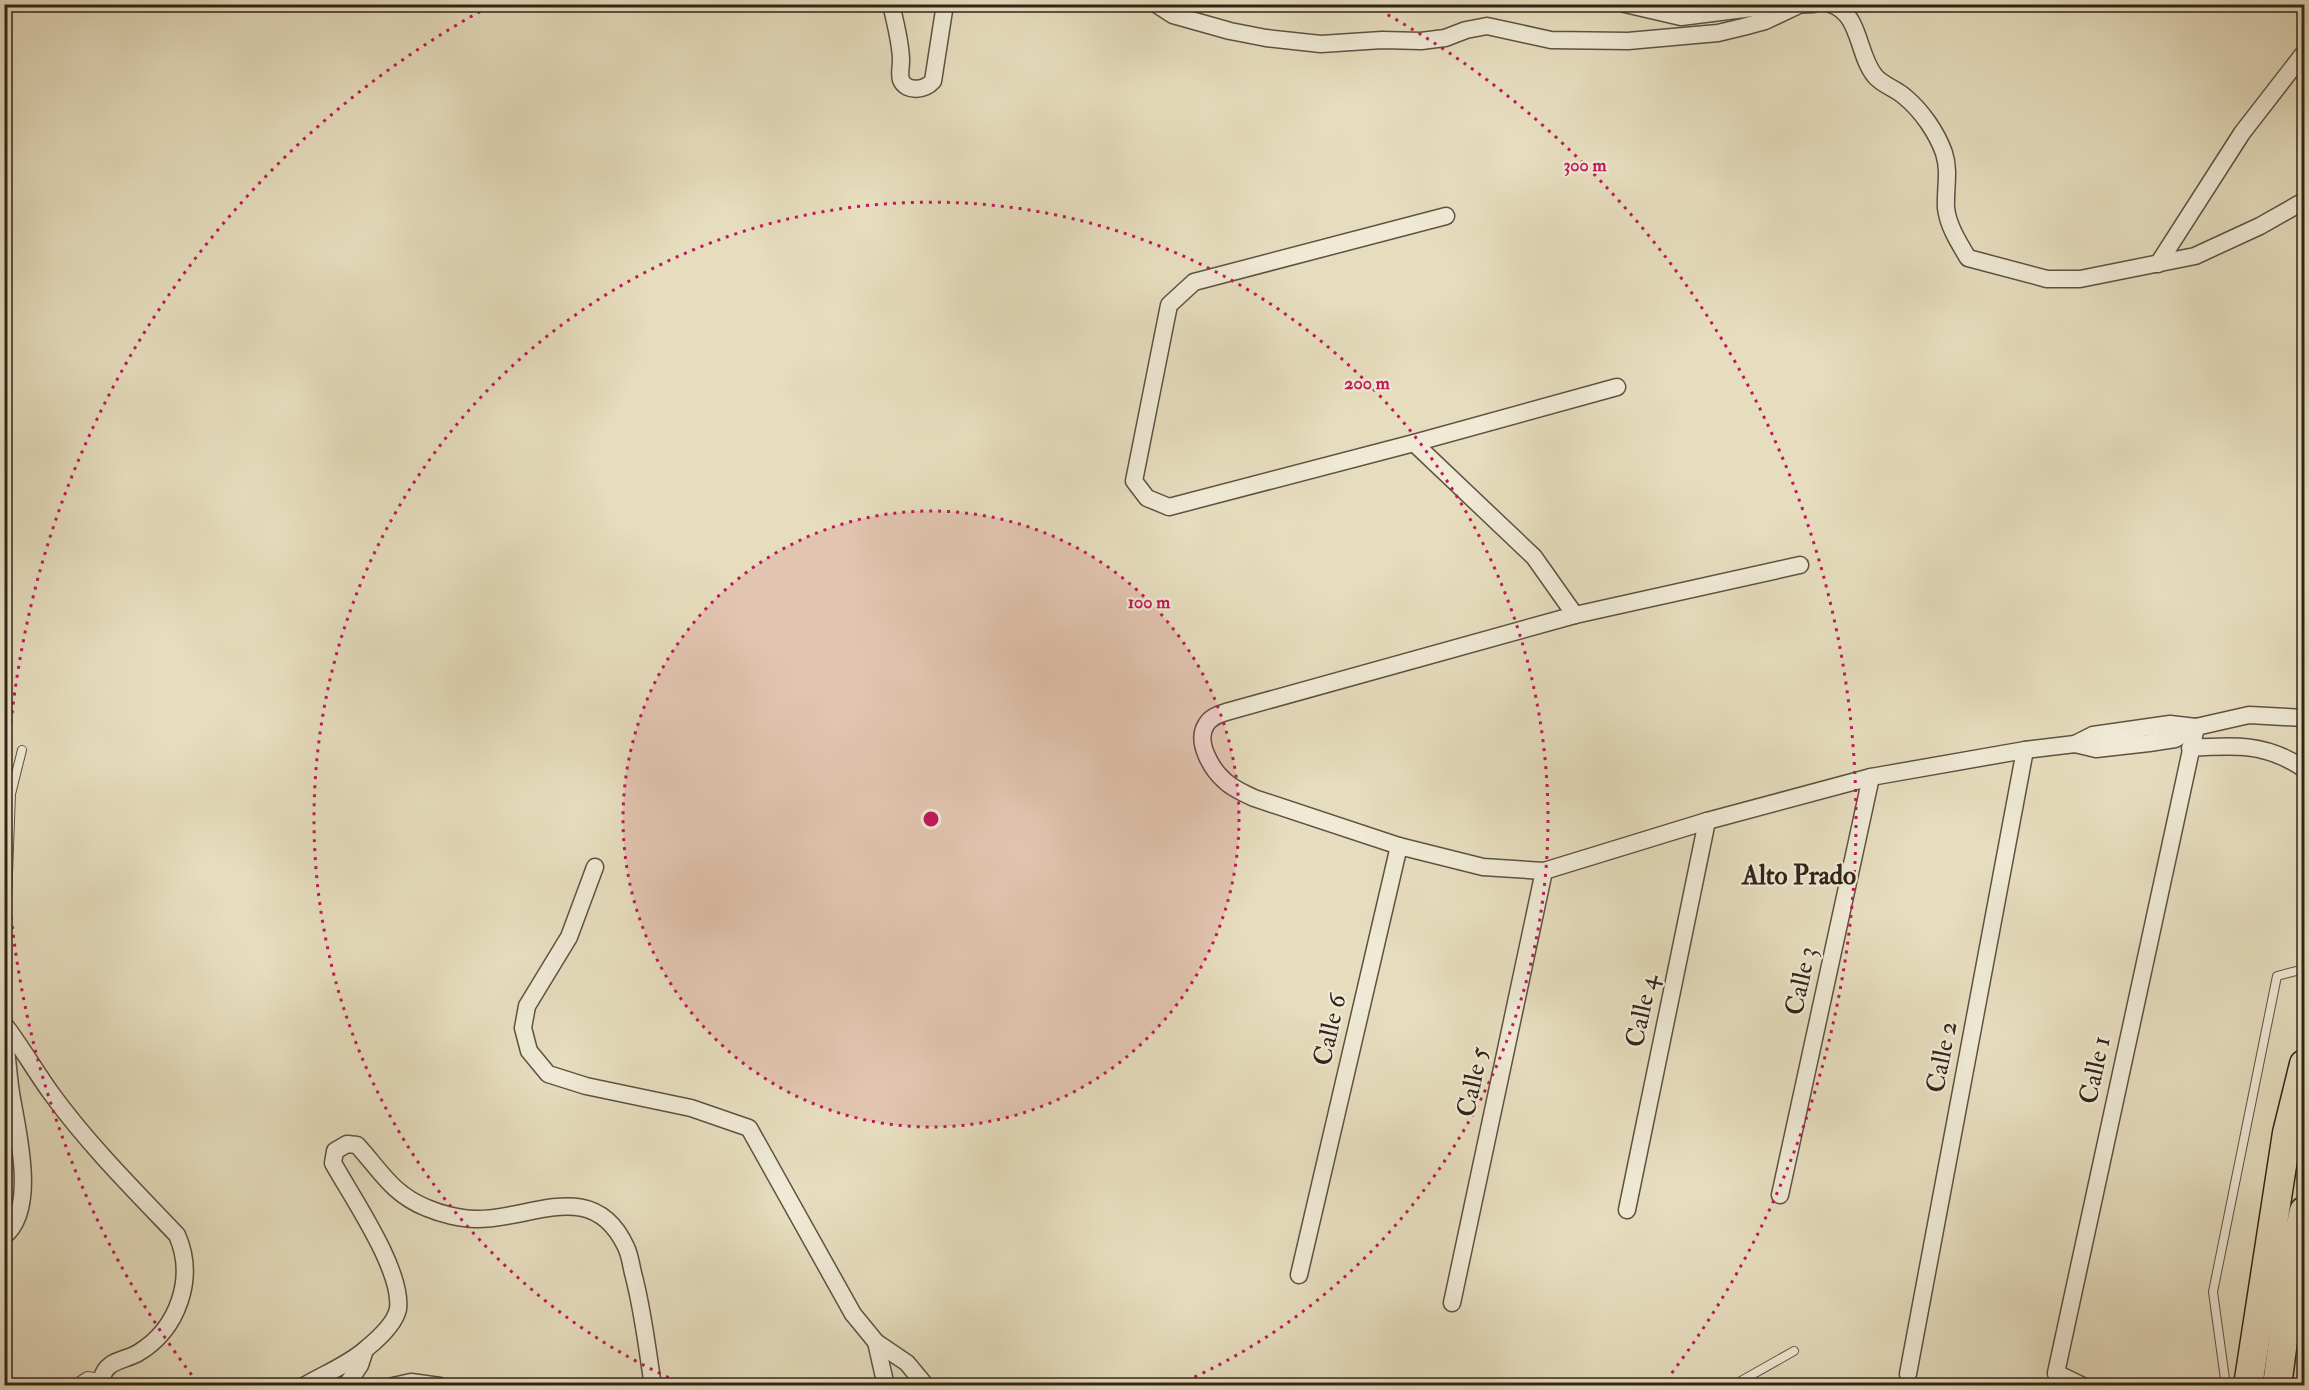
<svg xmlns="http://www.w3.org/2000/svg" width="2309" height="1390" font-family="'IM FELL Double Pica',serif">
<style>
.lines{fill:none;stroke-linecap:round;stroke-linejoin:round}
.service-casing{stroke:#5e5242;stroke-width:10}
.minor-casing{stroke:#5e5242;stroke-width:19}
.trunk-casing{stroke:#302419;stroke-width:31}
.service{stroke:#efe9d5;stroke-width:8}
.minor{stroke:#efe9d5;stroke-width:16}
.trunk{stroke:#e6ddbe;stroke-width:28}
.ring{fill:none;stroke:#c2185b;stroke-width:3;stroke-dasharray:3 6}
.labels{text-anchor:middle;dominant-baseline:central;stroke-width:4.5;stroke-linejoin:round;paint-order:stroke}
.street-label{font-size:26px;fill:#302419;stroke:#efe9d5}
.neighbourhood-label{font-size:27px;font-weight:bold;fill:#302419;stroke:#efe9d5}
.centre{fill:#c2185b;stroke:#efe9d5;stroke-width:3}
.ring-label{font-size:18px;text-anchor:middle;font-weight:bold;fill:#c2185b;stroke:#efe9d5;stroke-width:4.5;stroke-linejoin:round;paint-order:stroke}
</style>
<rect width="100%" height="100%" fill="#e6ddbe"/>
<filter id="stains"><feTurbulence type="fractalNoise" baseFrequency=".00333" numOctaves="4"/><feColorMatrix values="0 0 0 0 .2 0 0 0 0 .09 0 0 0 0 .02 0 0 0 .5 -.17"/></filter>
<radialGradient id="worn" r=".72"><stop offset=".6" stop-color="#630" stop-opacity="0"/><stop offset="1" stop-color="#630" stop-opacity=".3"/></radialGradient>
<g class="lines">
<defs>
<g id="service">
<path d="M4,978L11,794L22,750"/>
<path d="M72,1386L87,1376L102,1378"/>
<path d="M1732,1386L1794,1351"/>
<path d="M2226,1386L2213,1292L2277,976L2304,969"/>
</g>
<g id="minor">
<path d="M891,4C895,22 901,43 901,61C901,68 899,73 901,80C907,93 925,90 933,81L945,4"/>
<path d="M1156,4L1173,15L1230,31L1266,38L1321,44L1382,40L1421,41L1445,38L1466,30L1487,26L1551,40L1628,41L1718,33L1743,27L1765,21L1799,5"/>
<path d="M1625,4L1681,17L1768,6L1813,4"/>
<path d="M1830,4C1861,13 1857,55 1875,76C1882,85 1897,89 1905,97C1922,111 1937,133 1944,153C1950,171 1945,189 1946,208C1948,226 1959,243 1968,258L2047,279H2080L2195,256L2260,226L2304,201"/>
<path d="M1446,216L1194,282L1169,305L1134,481L1147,498L1169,507L1414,443L1617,387"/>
<path d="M2158,264L2242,133L2304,53"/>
<path d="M1414,443L1534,557L1575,615L1226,712C1218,715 1210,717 1206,725C1195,742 1212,770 1225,781C1233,789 1244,793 1254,798L1399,846L1483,867L1544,871L1707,821L1871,777L2025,750L2075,744L2093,735L2170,724L2196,727L2249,715L2304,718"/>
<path d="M1575,615L1800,565"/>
<path d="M2075,744L2096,749L2149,743L2175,739L2196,727"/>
<path d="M2190,748C2234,745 2267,743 2304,769"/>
<path d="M595,867L569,937L527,1006L523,1028L529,1051L548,1074L586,1086L691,1108L749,1128L853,1314L876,1342L907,1363L926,1386"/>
<path d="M4,1024C21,1046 35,1071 51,1093C88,1144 134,1190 177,1235C196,1278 178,1329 138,1353C124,1361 106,1360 102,1378L106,1386"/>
<path d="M4,1033C7,1053 8,1073 11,1093C17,1130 38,1209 4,1236"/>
<path d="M1780,1195L1871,777"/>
<path d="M1627,1210L1707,821"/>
<path d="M1299,1275L1399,846"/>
<path d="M1452,1303L1544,871"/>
<path d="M876,1342L886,1386"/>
<path d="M1908,1374L2025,750"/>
<path d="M304,1386C324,1374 350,1364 367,1348C378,1339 395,1323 398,1309C403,1271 352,1197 333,1163L335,1151L347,1144L357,1145C381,1171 392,1194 427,1208C441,1214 461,1219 476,1219C531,1220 593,1176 626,1247C630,1255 631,1265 633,1273C643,1310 647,1348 653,1386"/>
<path d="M346,1386L360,1365L365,1350"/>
<path d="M393,1386L411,1382L440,1386"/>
<path d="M2083,1386L2056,1373L2196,727"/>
</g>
<g id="trunk">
<path d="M2248,1386L2287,1133L2304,1064"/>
<path d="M2277,1386L2295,1250L2304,1211"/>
</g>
</defs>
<use href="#service" class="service-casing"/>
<use href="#minor" class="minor-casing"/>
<use href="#trunk" class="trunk-casing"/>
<use href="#service" class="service"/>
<use href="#minor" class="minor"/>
<use href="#trunk" class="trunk"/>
</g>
<circle cx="931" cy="819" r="308" fill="#c2185b" fill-opacity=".12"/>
<g class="ring">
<circle cx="931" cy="819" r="308"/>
<path d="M685 1385A617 617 0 1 1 1177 1385"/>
<path d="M197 1382A925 925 0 0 1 490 6M1372 6A925 925 0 0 1 1665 1382"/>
</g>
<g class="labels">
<g class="street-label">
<text transform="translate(1801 981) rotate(-78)">Calle 3</text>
<text transform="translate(1642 1011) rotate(-78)">Calle 4</text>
<text transform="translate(1330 1030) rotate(-77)">Calle 6</text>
<text transform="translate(1942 1057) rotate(-79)">Calle 2</text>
<text transform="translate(2095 1070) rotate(-78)">Calle 1</text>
<text transform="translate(1473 1082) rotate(-78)">Calle 5</text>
</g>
<g class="neighbourhood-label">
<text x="1799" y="875">Alto Prado</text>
</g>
</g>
<circle cx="931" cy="819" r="9" class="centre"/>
<g class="ring-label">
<text x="1585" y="171">300 m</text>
<text x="1367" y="389">200 m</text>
<text x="1149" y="608">100 m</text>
</g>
<rect width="2309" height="1390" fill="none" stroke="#e6ddbe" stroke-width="24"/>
<rect x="6" y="6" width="2297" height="1378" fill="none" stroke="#302419" stroke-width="3"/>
<rect x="12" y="12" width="2285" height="1366" fill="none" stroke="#302419" stroke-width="1.5"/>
<rect width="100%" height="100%" filter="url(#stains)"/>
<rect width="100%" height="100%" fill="url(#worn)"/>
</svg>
